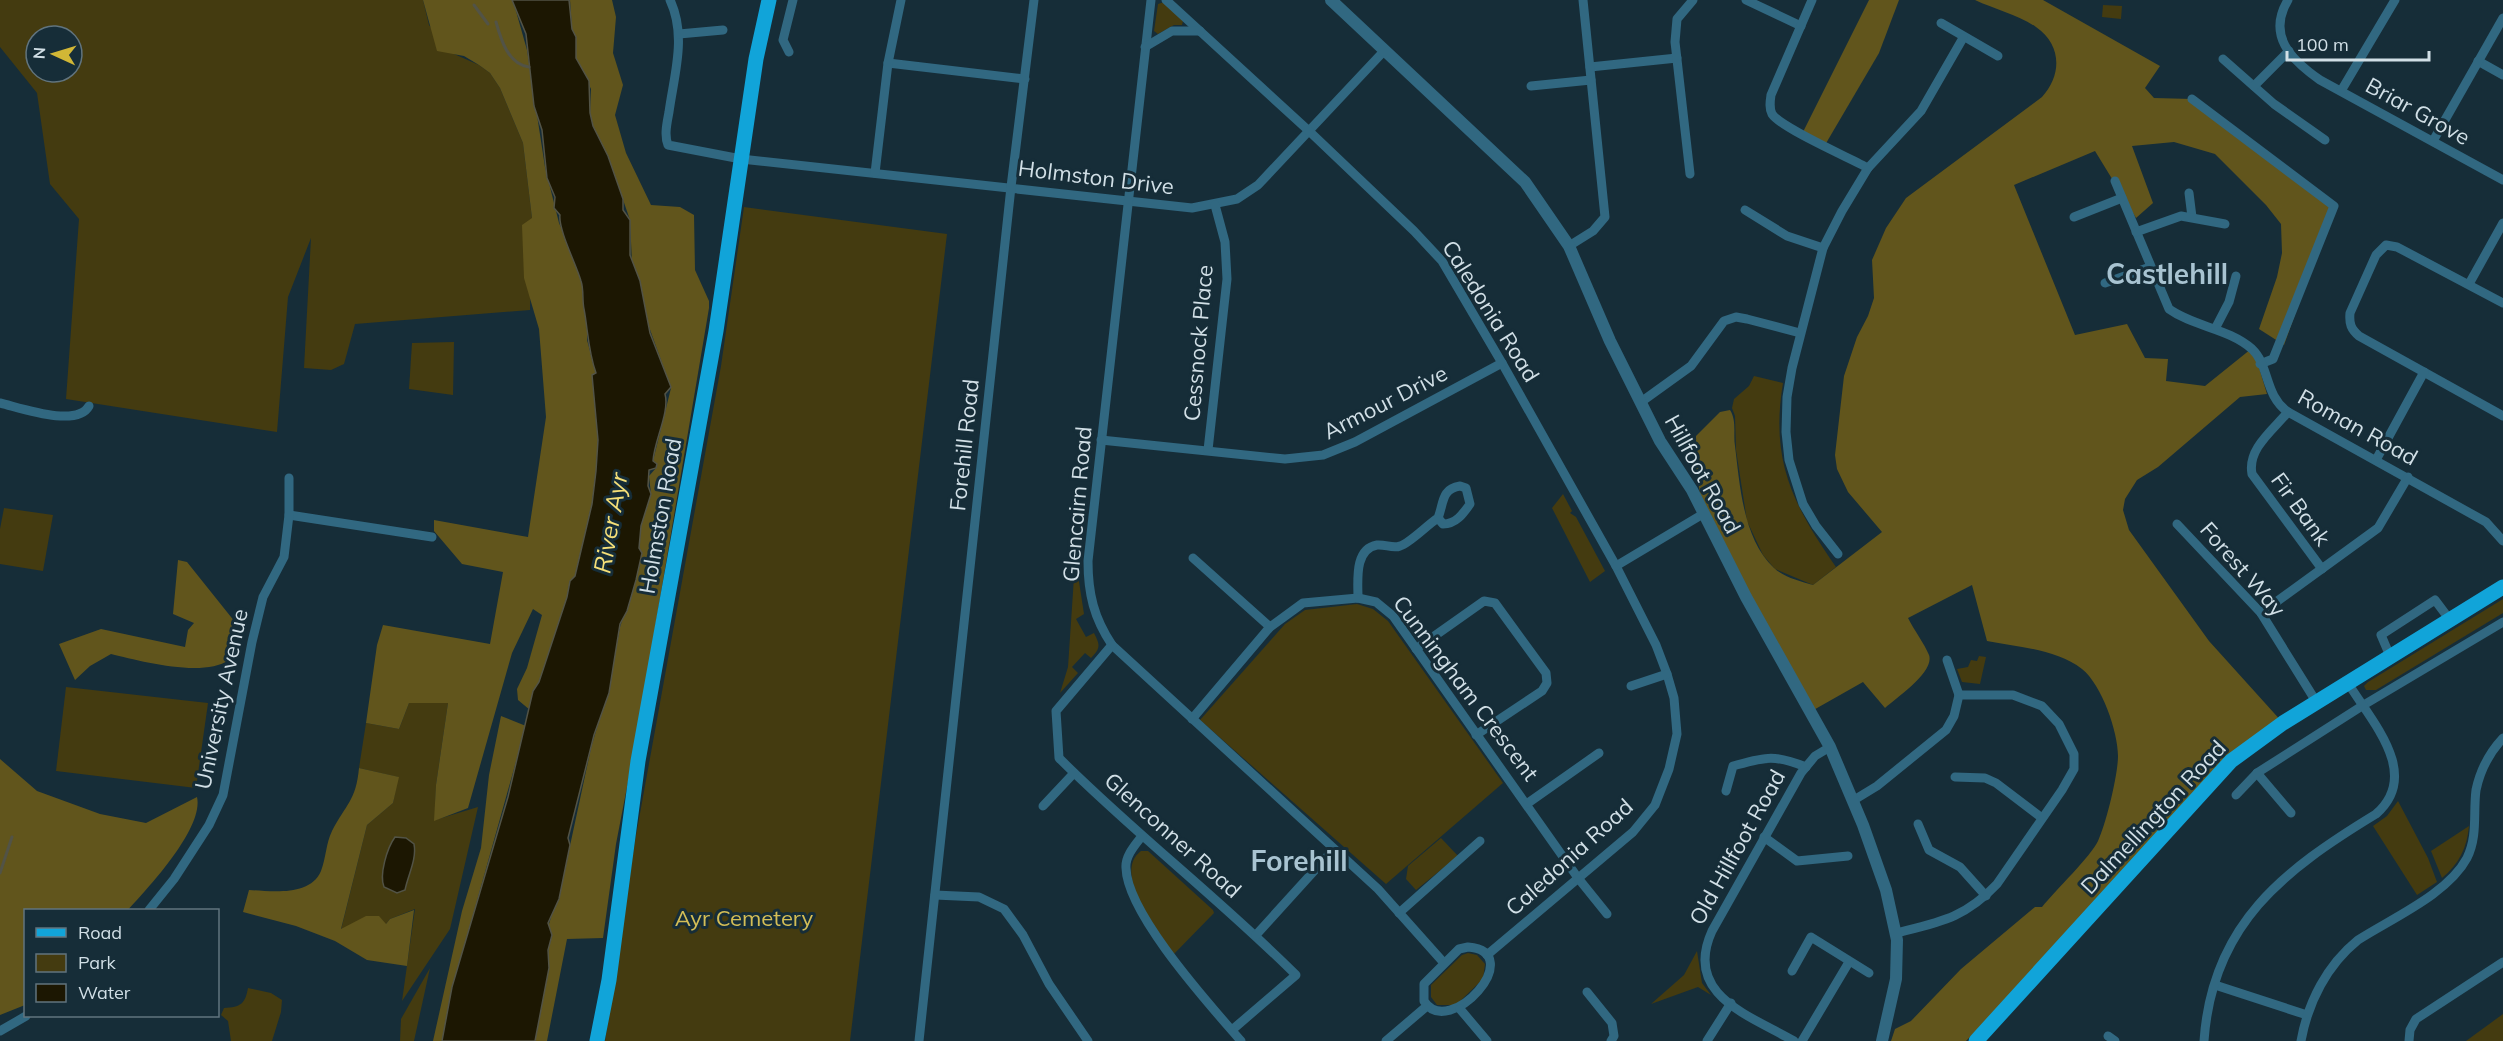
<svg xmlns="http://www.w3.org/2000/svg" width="2503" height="1041" font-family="Mulish,sans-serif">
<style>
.green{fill:#443b10;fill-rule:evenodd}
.forest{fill:#61551c}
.water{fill:#1c1702;stroke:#525346;stroke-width:1.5}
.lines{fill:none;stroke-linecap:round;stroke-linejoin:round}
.stream{stroke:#525346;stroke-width:3}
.minor{stroke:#316881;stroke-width:9}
.tertiary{stroke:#316881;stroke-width:12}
.primary{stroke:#11a4d9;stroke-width:15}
.labels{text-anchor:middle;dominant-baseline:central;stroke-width:6;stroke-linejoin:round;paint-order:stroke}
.street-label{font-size:22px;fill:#d1dfe6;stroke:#162d38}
.park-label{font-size:22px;fill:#d4be56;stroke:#162d38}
.water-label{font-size:24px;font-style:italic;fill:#f6e078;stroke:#162d38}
.district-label{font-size:28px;font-weight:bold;fill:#a8c3d1;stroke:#162d38}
</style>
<rect width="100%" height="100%" fill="#162d38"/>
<g class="green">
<path d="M0,0H423L429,25L454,54L479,65L490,73L500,88L523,143L532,218L530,310L355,324L344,364L331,370L304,368L311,238L288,297L277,432L66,399L79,219L50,184L37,93L0,47ZM36,36H72V72H36Z"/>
<path d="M1164,2L1183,21L1182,25H1174L1158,34L1154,31L1158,4Z"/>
<path d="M2103,5L2122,6L2121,19L2102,17Z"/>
<path d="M744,207L947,234L850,1041H605L635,841L721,366Z"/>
<path d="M454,342L453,395L409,389L412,343Z"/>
<path d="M1754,376L1783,383C1770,461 1793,505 1836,567L1813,585L1775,569L1763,555L1747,521L1736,450L1735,416L1732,408L1734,399L1749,386Z"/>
<path d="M1563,494L1572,511L1570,513L1576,517L1605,571L1590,582L1552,508Z"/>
<path d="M4,508L53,515L43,571L0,564V529Z"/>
<path d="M1078,575L1084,614L1076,619L1086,637L1094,633C1100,645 1101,648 1091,658L1085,653L1072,667L1078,673L1060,693L1068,667L1074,577Z"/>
<path d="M2503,599V613L2376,690H2366L2364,686L2368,682Z"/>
<path d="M1357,604L1373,609L1388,621L1503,783L1386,884L1200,720L1285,624L1305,610Z"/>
<path d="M1979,656L1986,657L1980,684L1962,682L1957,669L1968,667L1971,660L1977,661Z"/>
<path d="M66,687L208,703L196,788L56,771Z"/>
<path d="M409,703H448L436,785L435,820L478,807L450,929L402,1001L415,909L390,919L386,924L341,930L367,825L393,803L398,777L359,768L366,723L399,729Z"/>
<path d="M2398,801L2428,858L2437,882L2417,895L2373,826L2387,816Z"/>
<path d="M2469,826C2467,848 2459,864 2442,878L2431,851Z"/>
<path d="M1441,838L1458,856L1416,890L1406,879L1408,866Z"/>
<path d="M1141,851H1148L1213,910L1214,913L1173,955C1159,932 1111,873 1141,851Z"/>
<path d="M1697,951L1702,983L1711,995L1698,987L1651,1004L1684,975Z"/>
<path d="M1468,953L1477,955L1485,964L1483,979L1456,1005H1437L1431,997V985L1462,955Z"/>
<path d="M430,968L414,1041H400L401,1019Z"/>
<path d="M248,988L271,993L282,1000L281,1012L272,1041H231L228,1021L221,1015L224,1008C241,1007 245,1004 248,988Z"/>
<path d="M2503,1014V1041H2466Z"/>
</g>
<g class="forest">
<path d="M423,0H512L514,4L527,50L545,167L559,223L572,252L582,284L584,308L587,315V340L596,373L598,440L596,471L592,503L575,576L570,581L567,597L539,682L533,691L530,710L518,700L517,689L527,668L542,615L533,609L512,653L468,808L434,821L436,785L448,703H409L399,729L366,723L377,645L383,625L490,644L503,572L462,564L434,531V520L528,537L546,417L539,329L524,278L522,225L532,218L523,143L500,88L490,73L479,65L464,56L437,51Z"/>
<path d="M570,0H612L616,17L613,53L623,85L615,115L626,153L651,205L680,207L694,215L695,270L709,301V308L637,735L616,844L603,938L567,939L547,1041H535L550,940L548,927L562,883L591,748L609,687L620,627L636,580L641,559L639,545L641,526L651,494L649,476L656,468L653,461L671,388L648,324L632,263L630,220L608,156L593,126L590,113L591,89L576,58V37L572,29Z"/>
<path d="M1869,0H1899L1879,53L1825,145L1802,134Z"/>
<path d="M1975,0H2043L2160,66L2145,88L2154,98L2192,99L2334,206L2284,345L2259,329L2277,277L2282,253L2281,224L2266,205L2215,154L2174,142L2132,146L2153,203L2136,218L2095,151L2014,185L2075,335L2127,324L2145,358L2168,359L2166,381L2205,386L2251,349L2255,354L2267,394L2240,397L2158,467L2137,480L2125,499L2123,510L2129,530L2209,641L2283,723L2256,742L1966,1041H1891L1895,1029L1911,1021L1961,969L2035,907H2042C2055,891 2091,856 2098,841C2106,824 2118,775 2118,756C2118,732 2102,685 2082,669C2056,649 2018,647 1987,641L1972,585L1908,618C1914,630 1924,643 1929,655C1935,672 1896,698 1885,708L1863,682L1810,712L1703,514L1695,460L1696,436L1720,412L1730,410C1737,421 1733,434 1735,446C1740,486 1743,539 1774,568C1785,578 1800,581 1813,585L1882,532L1848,492L1837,469L1835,455L1844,376L1857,337L1868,316L1874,298L1872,260L1886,228L1906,198L2042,97C2062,75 2062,45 2036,27C2019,15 1994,9 1975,0Z"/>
<path d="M178,560L187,562L243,632L229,660C203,678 140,661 111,654L90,666L75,680L59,644L101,629L185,647L188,630L194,623L173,614Z"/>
<path d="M501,716L526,726L457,972L443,1041H433L462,911L481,848L489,775Z"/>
<path d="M0,759L37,791L100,814L146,823L197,797C204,828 149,887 128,910H26L25,1005L0,1015Z"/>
<path d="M359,768L399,777L393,803L367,825L341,929L366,916H379L386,924L390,919L414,910L407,966L367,960L335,941L296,926L243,912L249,890C271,891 310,897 321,871C326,858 326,843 332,831C346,804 356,801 359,768Z"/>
</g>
<g class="water">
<path d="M512,0H569L572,29L576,37V58L589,81L590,113L593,126L608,156L623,199V210L630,220V255L640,281L650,333L671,387L665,394C670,412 654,441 653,461L657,464L656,468L649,470L648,486L651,494L641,526L639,548L642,553L636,580L627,611L620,624L609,693L594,735L568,838L570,845L559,899L548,923L552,935L548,950L549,968L535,1041H442L452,987L508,797L533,691L539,682L567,597L570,581L575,576L592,504L596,471L598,440L592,375L596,373C588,351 588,330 584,309C582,300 584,290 581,281C576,264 558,229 560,215L554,208L555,197L547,178L542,130L534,106L526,34Z"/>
<path d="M395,837L406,838L414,844C417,859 408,875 405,890L397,893L384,887C379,875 387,848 395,837Z"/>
</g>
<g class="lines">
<g class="stream">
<path d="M474,5L488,24"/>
<path d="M496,22C501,40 508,64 529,67"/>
<path d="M0,873L12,837"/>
</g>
<g class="minor">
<path d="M670,0C687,36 674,75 669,112C667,123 664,135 668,145L741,159L1192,208L1237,199L1258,185L1384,51"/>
<path d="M1151,0L1088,561C1088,594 1094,618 1112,645L1378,889L1444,963"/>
<path d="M1166,0L1309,131L1414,231L1442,261L1502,363L1616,566L1656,645L1667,674L1674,698L1677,734L1669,769L1655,805L1633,832L1487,955"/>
<path d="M1746,0L1801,26"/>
<path d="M1812,0L1771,95C1770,102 1769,108 1772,114C1781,128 1850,158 1868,168"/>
<path d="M2288,0C2267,35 2290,59 2320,80L2503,180"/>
<path d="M1941,23L1998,56"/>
<path d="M679,34L723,30"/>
<path d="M1145,47L1172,31H1200"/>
<path d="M789,52L783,40L793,0"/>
<path d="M2223,59L2274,104L2325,140"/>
<path d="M2478,61L2503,75"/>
<path d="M888,63L1025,79"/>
<path d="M1590,67L1677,58"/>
<path d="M1531,86L1591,80"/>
<path d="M2254,86L2289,51"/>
<path d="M2341,91L2395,0"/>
<path d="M2192,99L2334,206L2273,359L2260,364"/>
<path d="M2433,141L2503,18"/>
<path d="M875,173L888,63L901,0"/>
<path d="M1690,174L1675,42L1677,19L1693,0"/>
<path d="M2115,181L2169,309C2194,327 2228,328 2252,349C2270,366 2264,395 2288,412L2486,522L2503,541"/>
<path d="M2189,193L2192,217"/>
<path d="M1745,210L1787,236L1823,248"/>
<path d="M2074,217L2122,198"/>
<path d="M2136,232L2181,216L2225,224"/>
<path d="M1569,246L1593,231L1605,217L1583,0"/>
<path d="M2105,283L2150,267"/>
<path d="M2469,284L2503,223"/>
<path d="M2503,303L2397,247L2386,245L2376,255L2350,313C2349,324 2351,329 2359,336L2503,416"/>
<path d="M2216,327L2229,302L2236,276"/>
<path d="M1641,402L1691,366L1724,321L1736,317L1747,319L1800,333"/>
<path d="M0,403C21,408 77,428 89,406"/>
<path d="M2288,412C2273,430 2247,449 2252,474L2322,569"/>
<path d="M1101,440L1285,459L1323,455L1355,442L1502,363"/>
<path d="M1208,450L1227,279L1225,242L1215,205"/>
<path d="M2376,460L2424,372"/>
<path d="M289,515L432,537"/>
<path d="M2177,524L2261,613L2317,703"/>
<path d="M1838,554L1816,526L1803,504L1789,460L1786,432L1787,397L1792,368L1823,248L1842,211L1868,168L1921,111L1963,38"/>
<path d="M1193,558L1270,627"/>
<path d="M1616,566L1703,514"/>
<path d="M1358,598C1358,581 1354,549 1377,545C1385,544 1393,549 1400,546C1410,543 1427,525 1438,518C1444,503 1441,489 1460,486L1466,488L1470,504C1463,514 1456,524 1443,524L1438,518"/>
<path d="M2261,613L2378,528L2408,477"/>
<path d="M1112,645L1056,711L1059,758C1135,834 1220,899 1296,975L1232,1030"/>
<path d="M1416,649L1484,601L1495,603L1546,673L1547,683L1542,691L1476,735"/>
<path d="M2390,656L2381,635L2435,600L2450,620"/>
<path d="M1947,660L1959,695"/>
<path d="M1631,686L1667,674"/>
<path d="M1192,719L1270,627L1303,603L1358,598L1376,602L1393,616L1578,878L1607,914"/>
<path d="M2257,773L2291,813"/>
<path d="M1955,777L1985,778L1996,783L2042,818"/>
<path d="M1726,791L1733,766C1766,757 1773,754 1806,767"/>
<path d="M2236,795L2257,773L2362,706L2503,622"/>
<path d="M1854,800L1877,786L1946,730L1954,716L1959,695H2013L2042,706L2059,724L2074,754V769L2062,790L1997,884C1965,918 1940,922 1896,933"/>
<path d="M1528,803L1599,753"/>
<path d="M1043,806L1074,773"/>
<path d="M1918,824L1929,850L1960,867L1986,896"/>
<path d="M1142,836C1135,845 1125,856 1126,868C1127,914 1210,1005 1241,1041"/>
<path d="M1764,837L1797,861L1848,856"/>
<path d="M935,895L979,897L1004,909L1023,935L1049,984L1088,1041"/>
<path d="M149,910L174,879L209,825L223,795L252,642L263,597L284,557L289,515V478"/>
<path d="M1399,913L1480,841"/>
<path d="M1256,935L1334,849"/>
<path d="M1468,947C1529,952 1449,1041 1424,1001V984L1459,949Z"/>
<path d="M1792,971L1811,937L1869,973"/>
<path d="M2215,985L2307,1015"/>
<path d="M1587,992L1612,1023L1614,1036L1611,1041"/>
<path d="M1460,1009L1487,1041"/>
<path d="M0,1031L26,1016"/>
<path d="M2108,1036L2115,1041"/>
<path d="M919,1041L1011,187L1034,0"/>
<path d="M1386,1041L1427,1006"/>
<path d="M1707,1041L1731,1003"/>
<path d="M1794,1041C1749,1015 1683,995 1712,931L1801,773L1815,756L1830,747"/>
<path d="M1802,1041L1849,962"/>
<path d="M2204,1041C2212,924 2284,870 2376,814C2422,774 2371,721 2348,683"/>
<path d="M2301,1041C2308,1002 2327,965 2358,940C2392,918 2448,894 2467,858C2478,836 2473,813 2476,790C2480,771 2490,752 2503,738"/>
<path d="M2409,1041L2410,1030L2416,1019L2503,962"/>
</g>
<path class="tertiary" d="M1331,0L1525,182L1569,246L1610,341L1660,441L1692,490L1746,597L1830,747L1863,825L1886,890L1897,940L1896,979L1882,1041"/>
<g class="primary">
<path d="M597,1041L609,980L638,761L716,331L756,59L769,0"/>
<path d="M1976,1041L2231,761L2283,723L2503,587"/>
</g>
</g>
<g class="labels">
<g class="street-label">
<text transform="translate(2418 111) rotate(29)">Briar Grove</text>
<text transform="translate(1096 177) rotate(7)">Holmston Drive</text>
<text transform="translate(1491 311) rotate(58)">Caledonia Road</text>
<text transform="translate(1198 343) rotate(-85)">Cessnock Place</text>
<text transform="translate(1385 402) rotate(-27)">Armour Drive</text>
<text transform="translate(2358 427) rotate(29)">Roman Road</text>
<text transform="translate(964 445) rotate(-84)">Forehill Road</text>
<text transform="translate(1703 474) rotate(61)">Hillfoot Road</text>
<text transform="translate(1077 504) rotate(-85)">Glencairn Road</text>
<text transform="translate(2301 509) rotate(54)">Fir Bank</text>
<text transform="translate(660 516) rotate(-80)">Holmston Road</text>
<text transform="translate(2243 569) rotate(49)">Forest Way</text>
<text transform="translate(1466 688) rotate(53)">Cunningham Crescent</text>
<text transform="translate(221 699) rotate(-78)">University Avenue</text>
<text transform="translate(2153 817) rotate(-47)">Dalmellington Road</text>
<text transform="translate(1173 835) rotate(42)">Glenconner Road</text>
<text transform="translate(1737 847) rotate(-61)">Old Hillfoot Road</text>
<text transform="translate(1569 857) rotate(-42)">Caledonia Road</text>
</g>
<g class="park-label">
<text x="744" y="918">Ayr Cemetery</text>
</g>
<g class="water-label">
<text transform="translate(610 523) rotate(-80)">River Ayr</text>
</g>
<g class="district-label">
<text x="2167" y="273">Castlehill</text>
<text x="1299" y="860">Forehill</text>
</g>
</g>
<rect x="24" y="909" width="195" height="108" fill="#162d38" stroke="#61747e" stroke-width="1.5"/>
<rect x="36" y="928" width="30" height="9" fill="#11a4d9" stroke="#61747e" stroke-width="1.5"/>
<text x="78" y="939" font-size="18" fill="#d1dfe6">Road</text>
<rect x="36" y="954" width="30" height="18" fill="#443b10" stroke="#61747e" stroke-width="1.5"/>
<text x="78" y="969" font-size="18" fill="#d1dfe6">Park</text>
<rect x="36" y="984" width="30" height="18" fill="#1c1702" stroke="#61747e" stroke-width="1.5"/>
<text x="78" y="999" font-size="18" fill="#d1dfe6">Water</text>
<g transform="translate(54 54) rotate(274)"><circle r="28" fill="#162d38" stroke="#61747e" stroke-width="1.5"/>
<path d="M0-4.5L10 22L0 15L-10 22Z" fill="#d1b736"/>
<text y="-9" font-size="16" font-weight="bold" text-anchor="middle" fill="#d1dfe6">N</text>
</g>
<path d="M2287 51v9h142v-9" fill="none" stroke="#d1dfe6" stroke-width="3"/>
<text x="2296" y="51" font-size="18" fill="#d1dfe6" stroke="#162d38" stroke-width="4.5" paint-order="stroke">100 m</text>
</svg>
